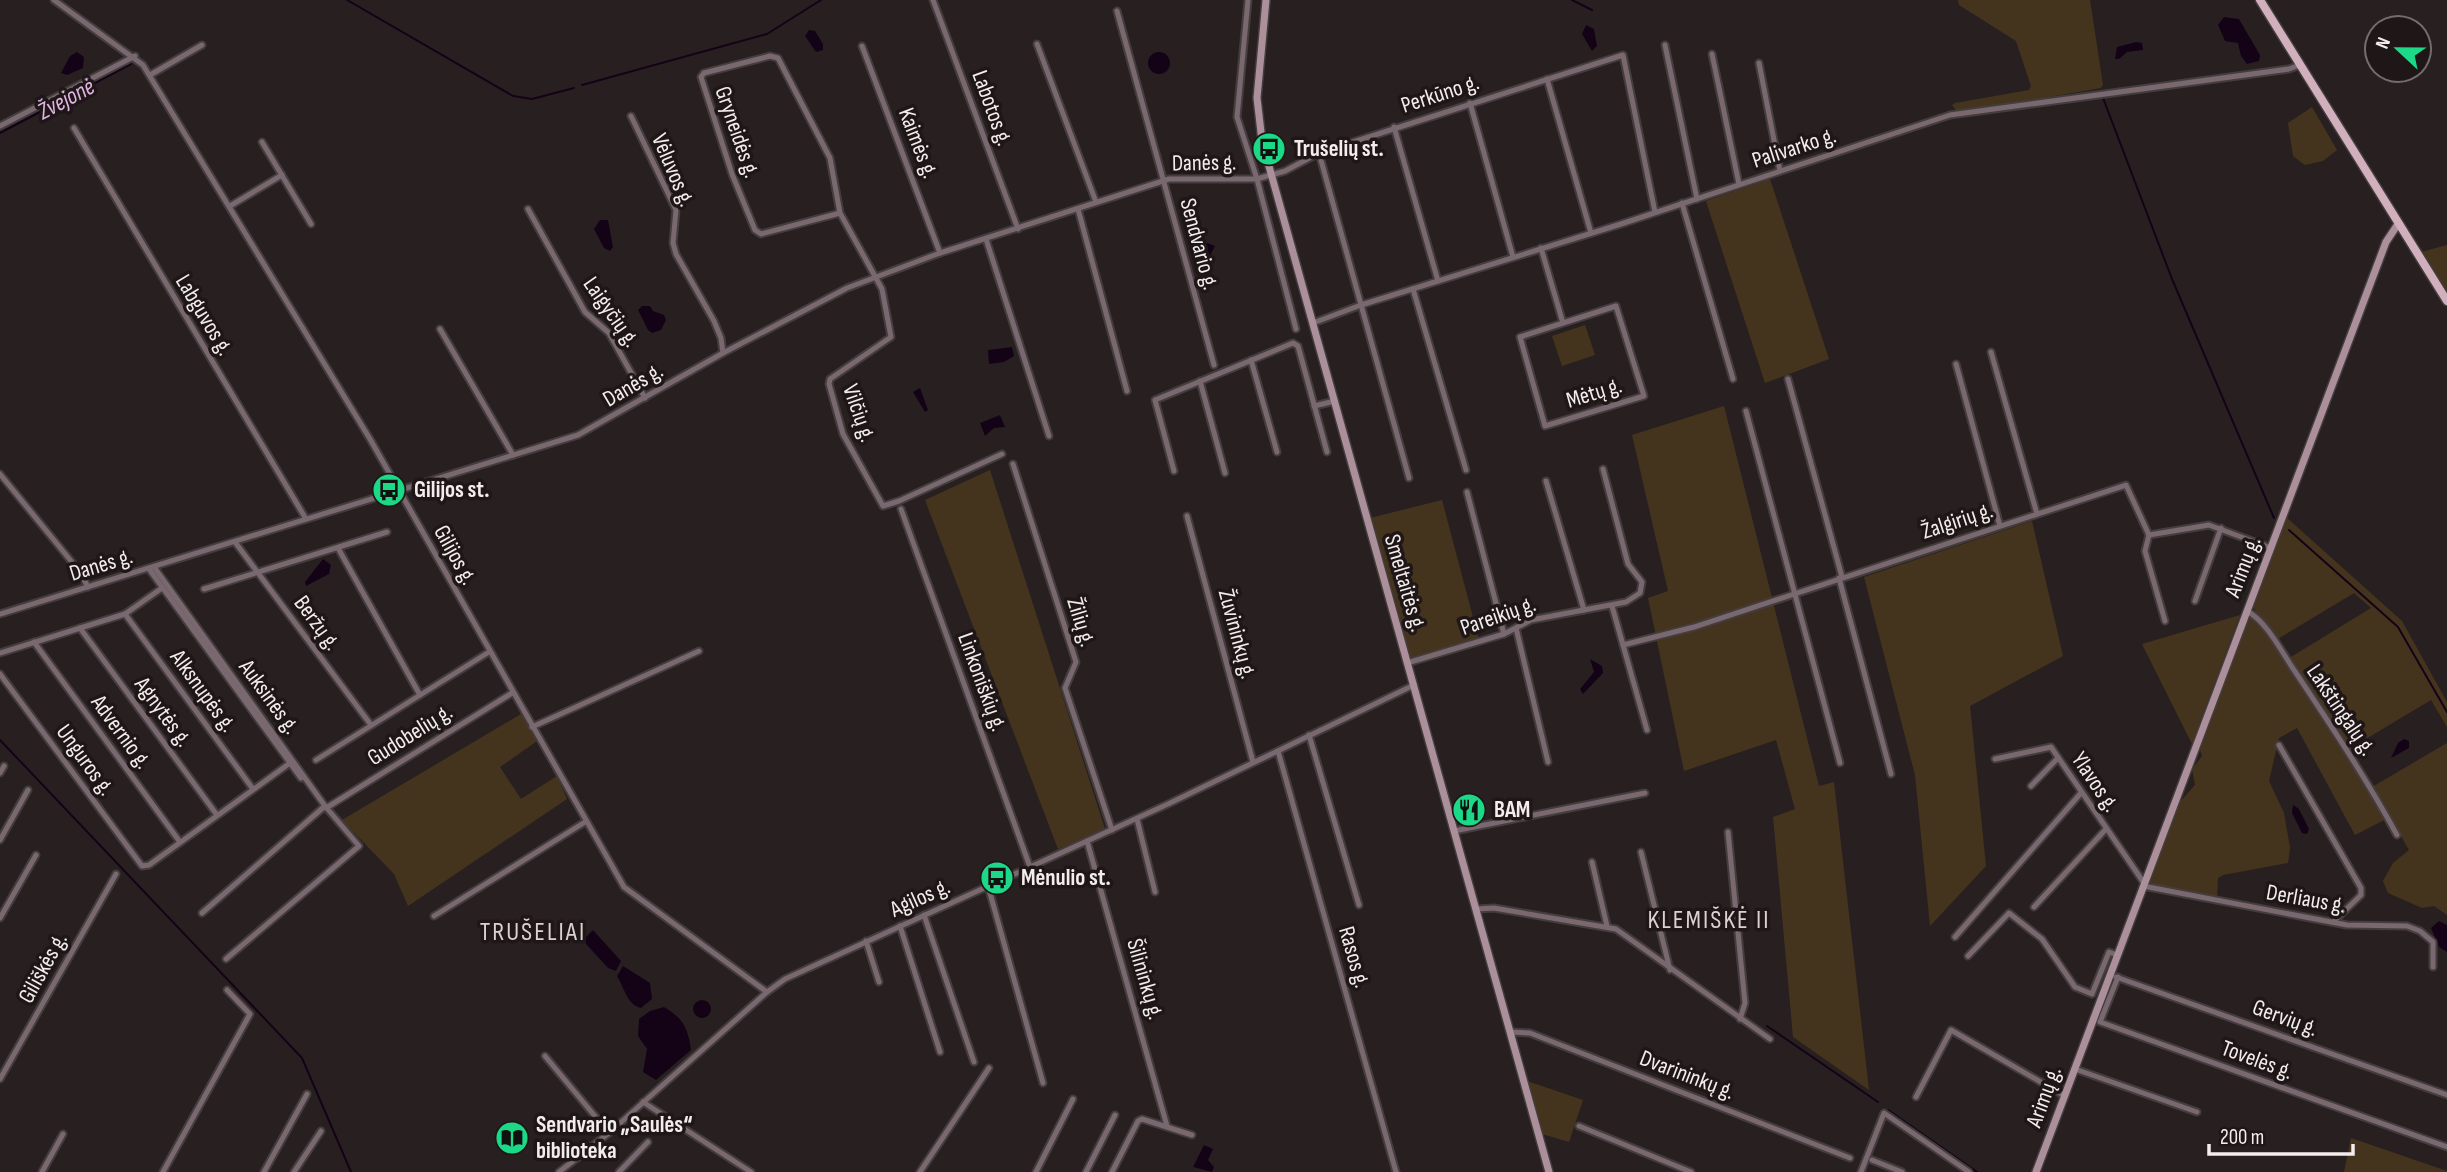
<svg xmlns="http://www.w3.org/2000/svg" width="2447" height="1172" font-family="'Sofia Sans Condensed',sans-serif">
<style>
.green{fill:#45341d}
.water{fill:#140317}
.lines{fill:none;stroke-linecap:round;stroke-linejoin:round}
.stream{stroke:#140317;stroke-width:2}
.minor-casing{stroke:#443d3d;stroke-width:9}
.secondary-casing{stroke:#443d3d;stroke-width:10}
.primary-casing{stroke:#443d3d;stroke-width:11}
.minor{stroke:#79686f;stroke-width:5}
.secondary{stroke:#ab909b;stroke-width:7}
.primary{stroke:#d1afbd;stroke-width:8}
.labels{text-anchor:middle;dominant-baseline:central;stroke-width:7;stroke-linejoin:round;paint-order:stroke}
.street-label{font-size:23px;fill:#f3eded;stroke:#1f1717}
.poi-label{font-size:23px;font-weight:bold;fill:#f3eded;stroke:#1f1717;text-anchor:start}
.water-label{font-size:24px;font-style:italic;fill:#e0b4e4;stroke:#1f1717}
.quarter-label{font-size:26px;letter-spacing:2px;fill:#dcd1d0;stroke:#1f1717}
</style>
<rect width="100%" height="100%" fill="#282020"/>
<g class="green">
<path d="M1958,0H2090L2103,85L2101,88L1964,112L1956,110L1952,105L1955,103L2029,90L2031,86L2016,41L1959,5Z"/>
<path d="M2312,107L2337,150L2323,161L2305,165L2293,156L2288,123Z"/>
<path d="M1770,179L1829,359L1765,383L1706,201Z"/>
<path d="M2447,245V290L2421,252Z"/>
<path d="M1585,325L1595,355L1562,366L1552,336Z"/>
<path d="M1724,406L1819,786L1834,782L1869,1090L1793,1037L1773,817L1795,809L1776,740L1684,771L1648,598L1668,591L1632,435Z"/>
<path d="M990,470L1105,829L1058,849L925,500Z"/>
<path d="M1442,500L1479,640L1410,660L1370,518Z"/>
<path d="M2286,517L2402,621L2447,702V727L2431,700L2344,752L2367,790L2447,743V915L2434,906L2422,908L2388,893L2383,881L2393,863L2409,850L2390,817L2355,835L2297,728L2279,738L2269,781L2284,813L2290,848L2288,863L2223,875L2218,878L2217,899L2148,884L2178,804L2195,785L2192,769L2202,756L2200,750L2249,616L2257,620L2286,660L2371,608L2354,593L2276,640L2253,607V602Z"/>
<path d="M2032,521L2063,656L1970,706L1986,866L1930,926L1915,775L1864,577Z"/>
<path d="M2240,615L2192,744L2142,644Z"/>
<path d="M521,714L537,741L500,767L521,799L557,776L567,799L408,906L394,874L342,820Z"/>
<path d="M1527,1081L1583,1100L1569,1142L1542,1134Z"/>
<path d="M2351,1138L2447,1171V1172H2344Z"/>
</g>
<g class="water">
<path d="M2224,17L2239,19L2260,55L2259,61L2247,64L2241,56L2238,43L2225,41L2218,25Z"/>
<path d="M1586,25L1594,29L1597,46L1592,51L1582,34Z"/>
<path d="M809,30L815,31L823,44V50L816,52L805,36Z"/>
<path d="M2136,42L2142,43L2143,50L2127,52L2119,59H2115L2117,47Z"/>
<path d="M77,52L84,57L83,68L67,75L61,73L70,56Z"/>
<circle cx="1159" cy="63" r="11"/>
<path d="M600,220H608L613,247L610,251L604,248L594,229Z"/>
<path d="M1207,243L1215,246L1207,262L1198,263L1195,250Z"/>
<path d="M642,306H650L653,311L664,315L666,320L661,330L652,333L648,330L638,310Z"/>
<path d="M1012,347L1014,356L1004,362L989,364L988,350Z"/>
<path d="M920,388L928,410L925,412L913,392Z"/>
<path d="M1000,415L1005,427L994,428L985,436L980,423Z"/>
<path d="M323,559L331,565L329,574L306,586L305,582Z"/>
<path d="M1590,659L1602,666L1603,673L1583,694L1580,689L1594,672Z"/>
<path d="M2404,739L2409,741V748L2391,758L2398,743Z"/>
<path d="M2293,805L2299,809L2309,829L2307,834L2302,833L2292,813Z"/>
<path d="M2439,921L2447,925V952L2439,947L2431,928Z"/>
<path d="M593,930L621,961L616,971L608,968L586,944L585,938Z"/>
<path d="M623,966L650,983L652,999L641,1008C627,1005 624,987 617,976Z"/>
<circle cx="702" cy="1009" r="9"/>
<path d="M664,1007C683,1018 688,1028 691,1050L656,1080L643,1072L647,1049L638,1036L639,1019L650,1011Z"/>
<path d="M1204,1145L1213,1149L1208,1160L1214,1167L1212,1172L1193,1167Z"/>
</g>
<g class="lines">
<g class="stream">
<path d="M347,0L513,96L532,99L574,88"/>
<path d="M1572,0L1592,10"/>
<path d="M582,85L767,34L821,0"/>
<path d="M2103,98L2172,279L2274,518"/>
<path d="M0,133L131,64"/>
<path d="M2289,530L2398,627L2447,712"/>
<path d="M0,740L302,1058L351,1172"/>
<path d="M1767,1026L1878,1102"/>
<path d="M1888,1110L1977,1172"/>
</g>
<defs>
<g id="minor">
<path d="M54,0L143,65L370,439L624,887L767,992"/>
<path d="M933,0L1018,229"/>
<path d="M1248,0L1237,117L1257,179L1296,329"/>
<path d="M1117,11L1214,365"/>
<path d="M1037,44L1096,202"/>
<path d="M1665,45L1697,199"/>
<path d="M862,46L940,253"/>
<path d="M1712,54L1739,184"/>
<path d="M1759,63L1780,171"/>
<path d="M150,75L202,45"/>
<path d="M1547,79L1591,233"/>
<path d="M1470,103L1513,257"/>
<path d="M631,116L676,210L673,243L676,254L714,321L721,338L723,353"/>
<path d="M0,126L135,56"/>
<path d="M1394,127L1438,281"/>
<path d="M74,128L306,519"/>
<path d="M262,142L311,224"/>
<path d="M1319,153L1409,478"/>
<path d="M1682,203L1733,379"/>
<path d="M230,206L282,175"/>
<path d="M528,209L585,312L609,333L645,398"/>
<path d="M1078,209L1127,391"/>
<path d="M840,213L830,158L778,58L770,56L704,73L701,77L732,174L755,230L761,234L840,213L882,289L891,337L830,379L829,384L843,434L883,506L899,501L1002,454"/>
<path d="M986,239L1049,436"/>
<path d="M1541,248L1563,323L1520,337L1545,426L1644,396L1616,306L1563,323"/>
<path d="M1413,289L1466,470"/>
<path d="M1313,323L1361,305L1621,224L1950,115L2289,69L2300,65"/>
<path d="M440,329L513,455"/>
<path d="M1991,352L2037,514"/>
<path d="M1251,360L1277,452"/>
<path d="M1956,364L2000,526"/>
<path d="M1788,379L1842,577"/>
<path d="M1200,381L1225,473"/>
<path d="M1314,406L1335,401"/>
<path d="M1746,411L1840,763"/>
<path d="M1013,464L1076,662L1065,688L1112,830"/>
<path d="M1174,471L1155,400L1293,343L1298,346L1327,452"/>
<path d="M0,474L80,572L88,587"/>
<path d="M1546,481L1584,610"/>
<path d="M1467,492L1504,634"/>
<path d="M901,509L1030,867"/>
<path d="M1187,516L1253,762"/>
<path d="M2149,535L2145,551L2165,621"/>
<path d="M235,542L371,725"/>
<path d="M338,548L420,695"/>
<path d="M154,567L325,806L359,846L226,959"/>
<path d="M149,569L301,778"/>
<path d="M1839,578L1891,774"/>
<path d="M204,589L387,532"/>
<path d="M2195,601L2221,528"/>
<path d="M1612,606L1647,730"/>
<path d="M2247,611C2267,622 2281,651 2294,670C2330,724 2366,778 2397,835"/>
<path d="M0,614L578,435L723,353L847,288L940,253L1169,179H1257L1285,171L1319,153L1623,55L1655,212"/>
<path d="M125,614L253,789"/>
<path d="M80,628L217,815"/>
<path d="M1516,628L1548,762"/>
<path d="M34,642L180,842"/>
<path d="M1623,645L1694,627L2126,485L2149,535L2209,525L2271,548"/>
<path d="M0,653L125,614L162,588"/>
<path d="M1407,663L1504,634L1531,620L1626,602L1640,593L1642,582L1628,564L1603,469"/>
<path d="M0,674L142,866L149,865L290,763"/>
<path d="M532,727L699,651"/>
<path d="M1309,735L1359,905"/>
<path d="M2279,745L2361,888V895L2333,922"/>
<path d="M1278,751L1396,1172"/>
<path d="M1995,759L2051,747L2144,883"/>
<path d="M316,760L489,652"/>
<path d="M0,773L4,766"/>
<path d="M2031,786L2058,758"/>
<path d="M326,808L512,693"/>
<path d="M1137,819L1155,892"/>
<path d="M1454,831L1645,793"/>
<path d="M1728,832L1745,1003L1740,1019"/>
<path d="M0,840L28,790"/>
<path d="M1087,841L1167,1126"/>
<path d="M1641,852L1670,970"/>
<path d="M1592,862L1607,926"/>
<path d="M988,886L1043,1083"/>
<path d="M2143,886L2347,925L2407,926L2420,931L2433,942V967"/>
<path d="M2034,907L2106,829"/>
<path d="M1476,909L1494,908L1616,929L1770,1039"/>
<path d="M202,913L325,806"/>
<path d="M924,915L974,1062"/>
<path d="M434,916L585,822"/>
<path d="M0,918L36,855"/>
<path d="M900,926L940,1052"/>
<path d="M1955,937L2081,793"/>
<path d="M866,941L879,982"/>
<path d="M1968,956L2009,913L2042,939L2075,987L2092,994L2109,952L2117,955"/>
<path d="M2116,977L2447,1095"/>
<path d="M2118,977L2100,1022L2447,1147"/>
<path d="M1510,1032L1530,1033L1850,1158"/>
<path d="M545,1056L609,1133"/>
<path d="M2075,1069L2197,1112"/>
<path d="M0,1079L116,874"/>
<path d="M1916,1097L1951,1030L2065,1096"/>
<path d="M643,1102L751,1172"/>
<path d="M1579,1126L1691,1172"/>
<path d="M1872,1160L1902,1172"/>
<path d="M42,1172L63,1134"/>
<path d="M163,1172L250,1014L227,990"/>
<path d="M264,1172L307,1094"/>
<path d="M294,1172L321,1131"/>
<path d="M559,1172L609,1133L767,992L785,979L1168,804L1414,685"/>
<path d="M619,1172L648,1142"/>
<path d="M920,1172L989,1068"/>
<path d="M1036,1172L1073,1099"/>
<path d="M1086,1172L1115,1115"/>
<path d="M1112,1172L1138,1121L1142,1119L1192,1135"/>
<path d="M1861,1172L1884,1113L1969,1172"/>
</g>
<g id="secondary">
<path d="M1266,0L1257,98L1262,141L1549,1172"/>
<path d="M2036,1172L2386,242L2398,224"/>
</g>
<path id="primary" d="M2260,0L2447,301"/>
</defs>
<use href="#minor" class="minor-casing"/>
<use href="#secondary" class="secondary-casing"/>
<use href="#primary" class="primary-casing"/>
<use href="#minor" class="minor"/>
<use href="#secondary" class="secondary"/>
<use href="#primary" class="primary"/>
</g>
<defs>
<symbol id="bus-disc" viewBox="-11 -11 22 22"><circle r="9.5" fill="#1cd988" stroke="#1f1717"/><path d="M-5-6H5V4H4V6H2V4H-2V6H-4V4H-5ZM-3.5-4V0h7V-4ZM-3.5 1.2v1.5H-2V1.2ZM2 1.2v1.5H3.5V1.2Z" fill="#111"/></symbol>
<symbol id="restaurant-disc" viewBox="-11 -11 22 22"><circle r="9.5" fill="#1cd988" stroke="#1f1717"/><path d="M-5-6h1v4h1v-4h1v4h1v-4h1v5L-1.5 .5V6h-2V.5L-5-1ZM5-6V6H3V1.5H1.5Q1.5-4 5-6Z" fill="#111"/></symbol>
<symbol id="library-disc" viewBox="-11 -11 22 22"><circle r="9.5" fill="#1cd988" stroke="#1f1717"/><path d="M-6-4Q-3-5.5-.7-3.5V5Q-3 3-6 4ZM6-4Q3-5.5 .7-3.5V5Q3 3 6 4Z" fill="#111"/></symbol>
</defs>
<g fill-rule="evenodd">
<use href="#bus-disc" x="1250" y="130" width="38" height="38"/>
<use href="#bus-disc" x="370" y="471" width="38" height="38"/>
<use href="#restaurant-disc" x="1450" y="791" width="38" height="38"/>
<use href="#bus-disc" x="978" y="859" width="38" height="38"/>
<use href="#library-disc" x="493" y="1119" width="38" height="38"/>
</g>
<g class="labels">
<g class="street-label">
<text transform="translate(1440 94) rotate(-18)">Perkūno g.</text>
<text transform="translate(992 108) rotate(70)">Labotos g.</text>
<text transform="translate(737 132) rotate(71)">Gryneidės g.</text>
<text transform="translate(918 143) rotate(69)">Kaimės g.</text>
<text transform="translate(1794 148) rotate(-18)">Palivarko g.</text>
<text transform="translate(1204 163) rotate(-1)">Danės g.</text>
<text transform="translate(673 170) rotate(67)">Vėluvos g.</text>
<text transform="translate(1199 244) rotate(75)">Sendvario g.</text>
<text transform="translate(611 312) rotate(55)">Laigyčių g.</text>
<text transform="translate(204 315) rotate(59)">Labguvos g.</text>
<text transform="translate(633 385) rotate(-30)">Danės g.</text>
<text transform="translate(1594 393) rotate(-17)">Mėtų g.</text>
<text transform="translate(859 413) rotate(71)">Vilčių g.</text>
<text transform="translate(1957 521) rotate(-18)">Žalgirių g.</text>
<text transform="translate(455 555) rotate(61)">Gilijos g.</text>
<text transform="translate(101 565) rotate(-17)">Danės g.</text>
<text transform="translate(2243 567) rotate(-69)">Arimų g.</text>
<text transform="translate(1405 583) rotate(74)">Smeltaitės g.</text>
<text transform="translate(1498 616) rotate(-19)">Pareikių g.</text>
<text transform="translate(1081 622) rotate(73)">Žilių g.</text>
<text transform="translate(317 623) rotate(54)">Beržų g.</text>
<text transform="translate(1237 634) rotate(75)">Žuvininkų g.</text>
<text transform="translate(982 682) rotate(70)">Linkoniškių g.</text>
<text transform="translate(203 691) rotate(54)">Alksnupės g.</text>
<text transform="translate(269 697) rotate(54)">Auksinės g.</text>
<text transform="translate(2341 710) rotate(56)">Lakštingalų g.</text>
<text transform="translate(163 712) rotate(54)">Agnytės g.</text>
<text transform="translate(121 732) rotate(54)">Advernio g.</text>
<text transform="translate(410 735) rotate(-32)">Gudobelių g.</text>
<text transform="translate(85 760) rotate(54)">Unguros g.</text>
<text transform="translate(2095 782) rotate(56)">Ylavos g.</text>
<text transform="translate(920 898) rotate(-24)">Agilos g.</text>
<text transform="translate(2306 899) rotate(10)">Derliaus g.</text>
<text transform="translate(1354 957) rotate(74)">Rasos g.</text>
<text transform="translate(43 968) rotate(-61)">Giliškės g.</text>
<text transform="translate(1145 979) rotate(74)">Šilininkų g.</text>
<text transform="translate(2285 1018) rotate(20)">Gervių g.</text>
<text transform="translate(2257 1060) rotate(20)">Tovelės g.</text>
<text transform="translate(1687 1075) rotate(21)">Dvarininkų g.</text>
<text transform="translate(2044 1097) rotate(-70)">Arimų g.</text>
</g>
<g class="poi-label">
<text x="1294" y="149">Trušelių st.</text>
<text x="414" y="490">Gilijos st.</text>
<text x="1494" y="810">BAM</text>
<text x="1021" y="878">Mėnulio st.</text>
<text x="536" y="1125">Sendvario „Saulės“<tspan x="536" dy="26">biblioteka</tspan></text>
</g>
<g class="water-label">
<text transform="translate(66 99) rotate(-28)">Žvejonė</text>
</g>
<g class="quarter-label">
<text x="1709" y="920">KLEMIŠKĖ II</text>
<text x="533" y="932">TRUŠELIAI</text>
</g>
</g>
<g transform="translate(2398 49) rotate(292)"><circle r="33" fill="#1f1717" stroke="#746d6d" stroke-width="2"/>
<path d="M0-5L12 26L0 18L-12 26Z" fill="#1cd988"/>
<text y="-10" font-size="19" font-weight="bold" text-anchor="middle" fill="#f3eded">N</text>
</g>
<path d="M2209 1144v10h144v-10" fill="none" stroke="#f3eded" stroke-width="3.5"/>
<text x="2220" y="1144" font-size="21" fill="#f3eded" stroke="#1f1717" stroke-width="5" paint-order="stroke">200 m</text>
</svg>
